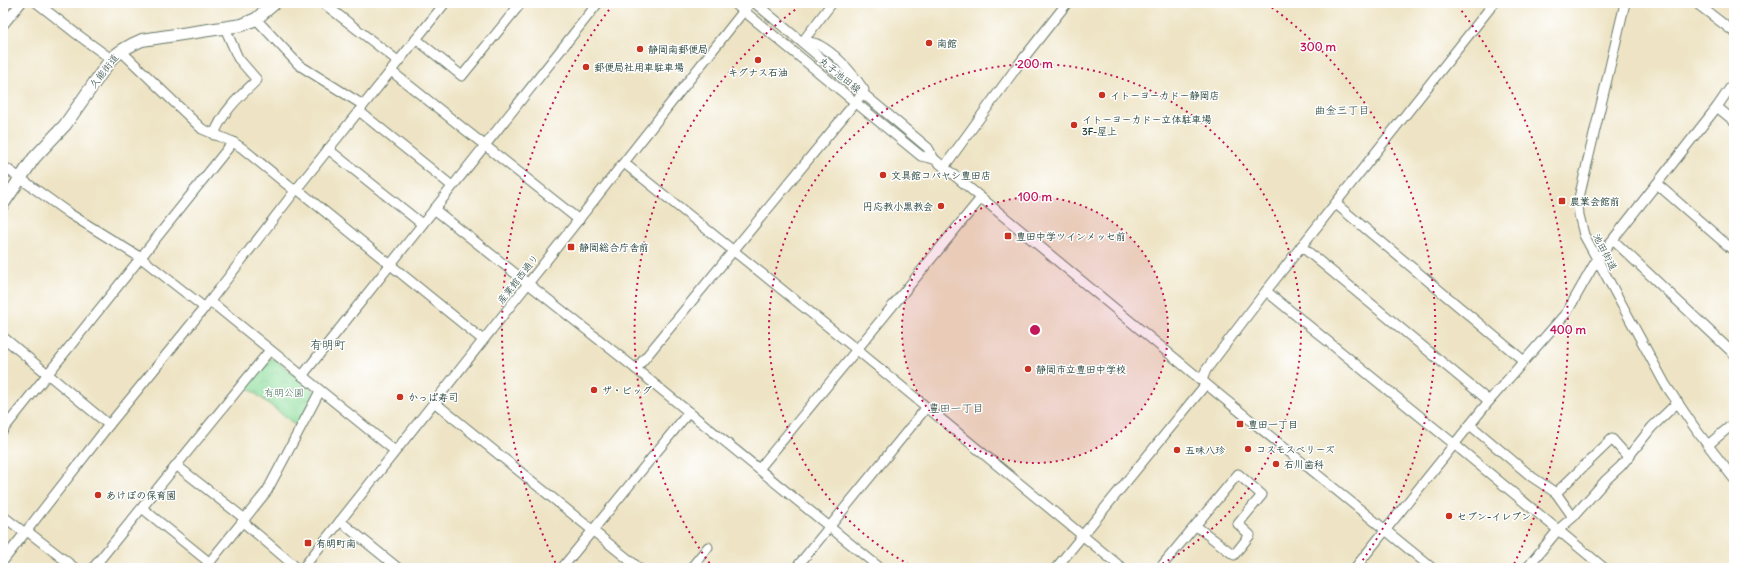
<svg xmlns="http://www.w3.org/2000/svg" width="1737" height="571" font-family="Delius,'Klee One',sans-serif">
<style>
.park{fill:url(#park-crowns);stroke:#578e68}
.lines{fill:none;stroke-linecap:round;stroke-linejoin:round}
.minor-casing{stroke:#677767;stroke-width:11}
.major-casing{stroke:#677767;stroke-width:14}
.minor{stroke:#fff;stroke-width:9}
.major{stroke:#fff;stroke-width:12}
.ring{fill:none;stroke:#c2185b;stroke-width:2;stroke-dasharray:2 4}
.poi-dot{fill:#c8321e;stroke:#fff;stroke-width:1.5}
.labels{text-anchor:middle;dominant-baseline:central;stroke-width:3;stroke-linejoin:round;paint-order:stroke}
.poi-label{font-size:10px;font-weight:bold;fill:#1f3d34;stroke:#fff;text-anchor:start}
.street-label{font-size:10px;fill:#1f3d34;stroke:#fff}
.park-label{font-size:10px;fill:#3b654e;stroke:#fff}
.neighbourhood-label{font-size:11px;fill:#1f3d34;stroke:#fff}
.quarter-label{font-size:12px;fill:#1f3d34;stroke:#fff}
.centre{fill:#c2185b;stroke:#fff;stroke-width:2}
.ring-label{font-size:12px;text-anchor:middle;font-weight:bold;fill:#c2185b;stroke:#fff;stroke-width:3;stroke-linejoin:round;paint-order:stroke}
</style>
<defs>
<pattern id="park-crowns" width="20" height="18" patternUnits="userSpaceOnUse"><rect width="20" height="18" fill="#8fde9d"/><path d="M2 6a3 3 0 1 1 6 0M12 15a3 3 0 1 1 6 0" fill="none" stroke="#7bbf88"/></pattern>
</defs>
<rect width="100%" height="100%" fill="#fff"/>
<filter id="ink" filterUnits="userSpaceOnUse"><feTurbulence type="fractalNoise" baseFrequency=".025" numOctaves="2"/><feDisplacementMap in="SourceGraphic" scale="8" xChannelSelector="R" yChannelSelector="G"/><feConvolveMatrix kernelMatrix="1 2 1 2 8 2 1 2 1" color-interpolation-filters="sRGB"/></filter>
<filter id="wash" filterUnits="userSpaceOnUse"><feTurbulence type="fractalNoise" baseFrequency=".012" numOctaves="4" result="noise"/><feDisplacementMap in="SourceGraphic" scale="16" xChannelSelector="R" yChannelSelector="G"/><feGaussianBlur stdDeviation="0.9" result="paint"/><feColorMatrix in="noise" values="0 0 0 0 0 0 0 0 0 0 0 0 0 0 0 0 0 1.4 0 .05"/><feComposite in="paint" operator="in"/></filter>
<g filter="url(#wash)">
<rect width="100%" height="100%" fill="#eee4c5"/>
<path class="park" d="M272,357L316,393L297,426L247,387Z"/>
</g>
<g filter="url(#ink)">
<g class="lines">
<defs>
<g id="minor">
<path d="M37,3L74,32L111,59"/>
<path d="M323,3L398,61"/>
<path d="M734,3L921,156L934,159L955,176L1206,384L1432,568"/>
<path d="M755,3L928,148L934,159"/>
<path d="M832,3L803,41C808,42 814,42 819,45C836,54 853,74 864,90"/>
<path d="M1625,3L1578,202L1579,215L1584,235L1665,384L1697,431L1734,479"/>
<path d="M1696,3L1734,32"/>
<path d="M256,19L299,65L363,105"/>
<path d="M3,25L21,3"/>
<path d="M416,39L462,76L521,3"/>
<path d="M120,50L202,129L233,142L242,148L295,191"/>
<path d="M391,71L579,220"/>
<path d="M1717,107L1734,121"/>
<path d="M359,111L452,186"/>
<path d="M214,135C222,112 240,96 257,80L238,58L225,28"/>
<path d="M328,149L422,224"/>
<path d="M624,163L856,349L1122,568"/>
<path d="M3,166L70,214L141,258L205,308"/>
<path d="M944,167L1019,64L1067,3"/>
<path d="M1657,184L1734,251"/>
<path d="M297,189L483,340"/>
<path d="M1336,204L1524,361"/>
<path d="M434,209L636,369L880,568"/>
<path d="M1613,240L1734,354"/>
<path d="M1301,246L1489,401"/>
<path d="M1266,291L1454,444L1604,568"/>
<path d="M210,301L395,451"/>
<path d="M3,337L109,425"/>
<path d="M636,369L863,93"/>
<path d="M302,376L598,3"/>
<path d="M1202,380L1206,370L1266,291L1494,3"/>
<path d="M434,402L639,568"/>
<path d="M1470,425L1532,477L1556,493L1573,517L1558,530L1527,568"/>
<path d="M3,430L233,142"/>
<path d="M1708,445L1734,423"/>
<path d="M176,465L245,519"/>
<path d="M759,469L981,198"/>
<path d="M1556,493L1612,439L1629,458"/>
<path d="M142,508L210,563"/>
<path d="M3,516L25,533"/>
<path d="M1573,517L1606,480L1621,466L1652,427L1678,402"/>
<path d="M340,521L398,568"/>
<path d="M243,522L297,568"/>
<path d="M27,531L75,568"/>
<path d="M3,561L109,425L210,301L295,191L445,3"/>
<path d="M93,568L270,350"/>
<path d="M205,568L267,491L320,391"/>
<path d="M303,568L750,3"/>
<path d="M562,568L689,412"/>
<path d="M691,568L708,547"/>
<path d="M796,568L926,408"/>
<path d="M1056,568L1206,384"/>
<path d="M1160,568L1238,474L1262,495L1238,524L1250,535L1234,555L1196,526"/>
<path d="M1355,568L1489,401L1567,312L1596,261L1717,107L1734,82"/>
</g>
<path id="major" d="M3,204L34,158L65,125L111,59C121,50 130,45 142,40L242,25L256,19L275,3"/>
</defs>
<use href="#minor" class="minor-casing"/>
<use href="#major" class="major-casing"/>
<use href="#minor" class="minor"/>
<use href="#major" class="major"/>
</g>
</g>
<circle cx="1035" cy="330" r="133" fill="#c2185b" fill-opacity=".12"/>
<g class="ring">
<circle cx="1035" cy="330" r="133"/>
<path d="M914 567A266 266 0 1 1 1156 567"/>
<path d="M713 568A400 400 0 0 1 803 4M1267 4A400 400 0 0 1 1357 568"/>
<path d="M558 568A533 533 0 0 1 612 6M1458 6A533 533 0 0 1 1512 568"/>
</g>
<g class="poi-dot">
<circle cx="929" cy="43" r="4"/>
<circle cx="640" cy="49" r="4"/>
<circle cx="758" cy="60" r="4"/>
<circle cx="586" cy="67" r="4"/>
<circle cx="1102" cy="95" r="4"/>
<circle cx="1074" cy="125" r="4"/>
<circle cx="883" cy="175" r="4"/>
<rect x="1558" y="197" width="8" height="8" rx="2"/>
<circle cx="941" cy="206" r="4"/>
<rect x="1004" y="232" width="8" height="8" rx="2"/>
<rect x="567" y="243" width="8" height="8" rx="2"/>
<circle cx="1028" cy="369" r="4"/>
<circle cx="594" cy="390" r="4"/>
<circle cx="400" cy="397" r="4"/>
<rect x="1236" y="420" width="8" height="8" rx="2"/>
<circle cx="1248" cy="449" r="4"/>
<circle cx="1177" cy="450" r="4"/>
<circle cx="1276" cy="464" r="4"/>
<circle cx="98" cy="495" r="4"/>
<circle cx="1449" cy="516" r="4"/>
<rect x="304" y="539" width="8" height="8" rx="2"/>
</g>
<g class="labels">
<g class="poi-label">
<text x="937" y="43">南館</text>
<text x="648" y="49">静岡南郵便局</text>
<text x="594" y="67">郵便局社用車駐車場</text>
<text x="758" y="72" text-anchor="middle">キグナス石油</text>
<text x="1110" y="95">イトーヨーカドー静岡店</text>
<text x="1082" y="119">イトーヨーカドー立体駐車場<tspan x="1082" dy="12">3F-屋上</tspan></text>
<text x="891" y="175">文具館コバヤシ豊田店</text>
<text x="1570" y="201">農業会館前</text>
<text x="933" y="206" text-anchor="end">円応教小黒教会</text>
<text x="1016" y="236">豊田中学ツインメッセ前</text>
<text x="579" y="247">静岡総合庁舎前</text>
<text x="1036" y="369">静岡市立豊田中学校</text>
<text x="602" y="390">ザ・ビッグ</text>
<text x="408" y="397">かっぱ寿司</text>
<text x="1248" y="424">豊田一丁目</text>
<text x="1256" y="449">コスモスベリーズ</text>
<text x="1185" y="450">五味八珍</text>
<text x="1284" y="464">石川歯科</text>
<text x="106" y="495">あけぼの保育園</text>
<text x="1457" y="516">セブン-イレブン</text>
<text x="316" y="543">有明町南</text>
</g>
<g class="street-label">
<text transform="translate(104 71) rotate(-52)">久能街道</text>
<text transform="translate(840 75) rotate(39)">丸子池田線</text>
<text transform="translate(1605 252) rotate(63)">池田街道</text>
<text transform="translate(518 279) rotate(-52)">産業館西通り</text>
</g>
<g class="park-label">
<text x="284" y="392">有明公園</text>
</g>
<g class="neighbourhood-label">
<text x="1342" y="110">曲金三丁目</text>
<text x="956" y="408">豊田一丁目</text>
</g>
<g class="quarter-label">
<text x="328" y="344">有明町</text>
</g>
</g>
<circle cx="1035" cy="330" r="6" class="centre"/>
<g class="ring-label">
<text x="1318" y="51">300 m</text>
<text x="1035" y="68">200 m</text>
<text x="1035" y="201">100 m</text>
<text x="1568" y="334">400 m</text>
</g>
<rect width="1737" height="571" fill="none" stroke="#fff" stroke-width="16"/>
</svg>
